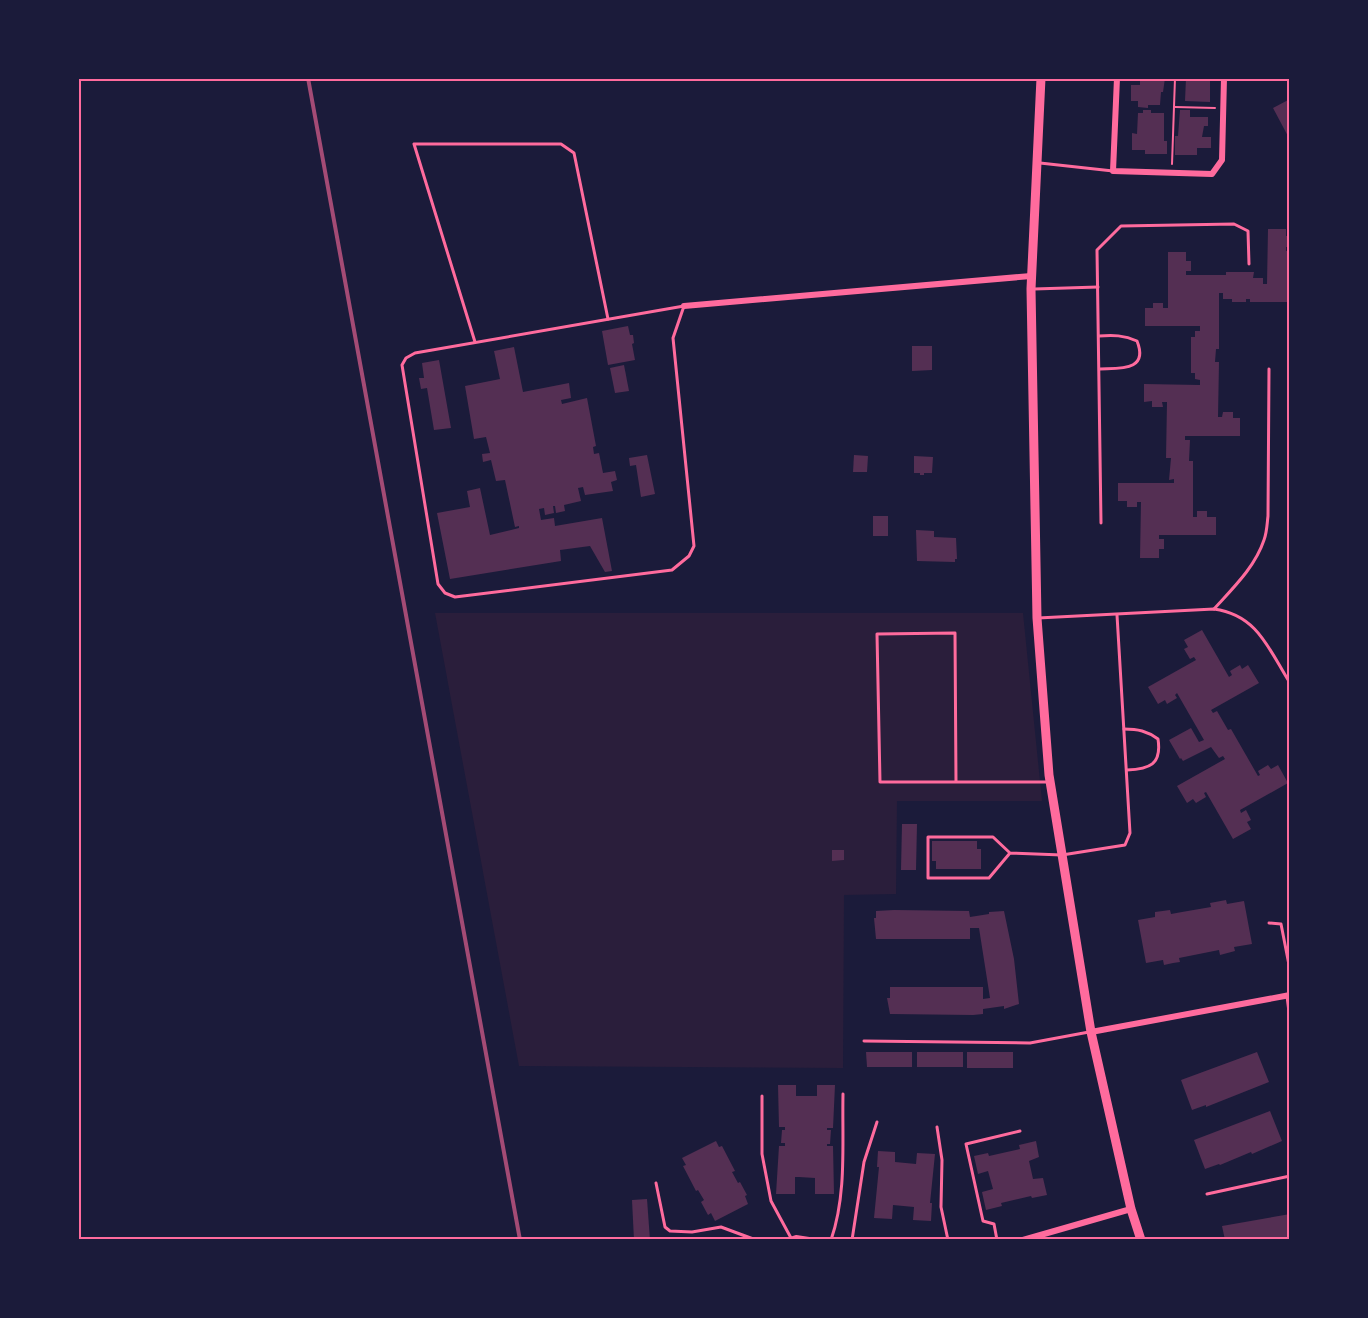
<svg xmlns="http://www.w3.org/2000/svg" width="1368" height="1318" font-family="'Public Sans',sans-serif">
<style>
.green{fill:#2a1e3b}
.building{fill:#542f53}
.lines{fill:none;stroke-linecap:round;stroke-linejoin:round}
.path{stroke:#ff6b9d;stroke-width:2}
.service{stroke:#ff6b9d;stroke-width:3}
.minor{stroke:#ff6b9d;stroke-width:6}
.primary{stroke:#ff6b9d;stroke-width:9}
.rail{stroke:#a44b75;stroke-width:4}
.neatline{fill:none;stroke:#ff6b9d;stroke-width:2}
</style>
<rect width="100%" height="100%" fill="#1b1b3a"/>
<path class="green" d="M435,613H1023L1042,801H897L896,894L844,895L843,1068L519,1066Z"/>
<g class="building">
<path d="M1140,78H1165L1163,92H1161L1160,105H1148V108L1138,107V101H1131V85H1140Z"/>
<path d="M1186,78H1210V102L1185,101Z"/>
<path d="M1290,99V140L1273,108Z"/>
<path d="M1143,110H1151V113H1164V141H1167V154H1145V150H1132V133L1137,134L1138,113H1143Z"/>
<path d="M1180,110H1190V117H1208V126H1204L1202,137H1211V148H1197V155H1175V136H1178Z"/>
<path d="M1268,229H1286V236H1290V247H1286V251H1290V302H1250V299H1246V302H1232V299H1223V293H1219V349H1216L1215,362H1219L1218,417H1222L1223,412H1233V418H1240V436H1185V440H1190L1189,461H1193V517H1197V511H1207V517H1216V535H1159V539H1164V549H1159V558H1140L1141,502H1137V507H1127V501H1118V483H1174V479L1169,480L1171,458H1166L1167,402H1162L1163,407H1152V401L1144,402V384L1200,385V380L1195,379V373H1191V337H1195V331H1200V326H1145V308H1153V303H1163V308H1168V252H1186V261H1191V271H1186V275H1226V272H1254L1253,278H1263V284H1267Z"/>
<path d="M628,326L630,335H633L634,343L632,344L635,360L608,365L602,331Z"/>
<path d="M912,346H932V370L912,371Z"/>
<path d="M514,347L523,392L569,383L571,398L561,400L562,404L587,398L596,446L593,447L594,454L599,453L603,473L615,471L617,480L611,482L613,491L585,495L583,487L578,488L581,501L564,505L565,511L556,513L555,506H553L554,513L545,515L544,508L539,509L541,520L554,518L555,526L602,518L612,571L605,572L590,546L560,550L561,561L450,579L437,513L470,507L467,491L480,488L490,535L519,528V526L515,527L505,480L496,481L491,460L483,462L482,454L490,453L486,437L474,439L465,386L500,379L494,351Z"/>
<path d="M439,360L451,428L434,430L427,388L421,389L419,378H424L422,363Z"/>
<path d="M624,365L629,391L615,393L610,368Z"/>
<path d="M647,455L655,494L641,497L636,465L630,466L629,458Z"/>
<path d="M854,455L868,456L867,472H853Z"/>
<path d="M914,456L933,457L932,473H924V475H920V473H914Z"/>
<rect x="873" y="516" width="15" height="20"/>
<path d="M916,530L934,531V537L956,538L957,559H955V562L917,561Z"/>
<path d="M1202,630L1229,677L1232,675L1230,671L1240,665L1242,669L1248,665L1259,683L1211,710L1213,713L1217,711L1228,730L1231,729L1258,776L1260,775L1258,771L1268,765L1271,769L1278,765L1288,783L1240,810L1241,813L1246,810L1251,820L1247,822L1251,829L1233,839L1206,792L1204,793L1206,797L1196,803L1193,799L1187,803L1177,786L1225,759L1223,756L1219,758L1211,747L1183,761L1181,758L1180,759L1169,740L1191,728L1199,742L1204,740L1177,693L1175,695L1177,698L1167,704L1165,700L1158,704L1148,687L1196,660L1194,657L1190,659L1184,649L1188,647L1184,640Z"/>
<path d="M902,824H917L916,870H901Z"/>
<path d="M932,841H977V849H981V869H936V861H932Z"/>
<path d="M832,850H844V860L832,861Z"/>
<path d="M1226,900L1227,904L1244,901L1252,944L1234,947L1235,951L1220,955L1219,950L1179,958L1180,962L1173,963L1164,965L1163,960L1146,963L1138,920L1155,917V912L1170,910L1171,914L1182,912L1211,907L1210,903Z"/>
<path d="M894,910L969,911L970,917L989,914V912L1004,911L1014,959L1019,1004L1004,1009V1006L983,1009V1014L973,1015L890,1014L887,998H890V987H983V999L990,998L979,928H970V939H876L874,918H876V911Z"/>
<path d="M866,1052H912V1067H867Z"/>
<rect x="917" y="1052" width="46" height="15"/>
<rect x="967" y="1052" width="46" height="16"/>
<path d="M1257,1052L1269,1082L1206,1107V1105L1192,1110L1181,1080Z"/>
<path d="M778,1085H796V1096H817V1085H835L833,1128H827V1130H831L830,1144H827V1146H833L834,1194H815V1178L799,1177H795V1194H776L779,1146H785V1143H781L782,1130H785V1127H779Z"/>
<path d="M1270,1111L1282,1141L1252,1154L1251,1152L1220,1165L1219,1164L1205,1169L1194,1140Z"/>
<path d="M716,1141L719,1147L722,1146L735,1171L732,1172L738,1183L740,1182L747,1195L745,1196L748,1204L715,1221L711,1213L708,1215L701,1202L704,1200L698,1190L696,1191L683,1166L686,1165L682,1158Z"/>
<path d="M1036,1141L1039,1157L1029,1161L1033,1179L1043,1178L1047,1195L1032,1198L1031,1196L1001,1203L1002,1206L986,1210L982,1192L993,1189L988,1171L978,1174L974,1156L988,1153L989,1156L1020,1149L1019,1145Z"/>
<path d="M878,1151L895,1152V1162L916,1164L917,1153L935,1154L930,1203H932L931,1221L913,1220L914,1207L893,1205L892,1219L874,1218L879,1167H877Z"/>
<path d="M647,1199L650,1240H634L632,1200Z"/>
<path d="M1290,1214V1240H1225L1222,1226Z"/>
</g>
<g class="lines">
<g class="path">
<path d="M1175,107L1215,108"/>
<path d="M1172,164L1175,78"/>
</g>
<g class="service">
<path d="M1040,163L1113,171"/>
<path d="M1034,289L1098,287"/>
<path d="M684,306L673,338L694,546L689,556L672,570L455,597L445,593L438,584L402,365L406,358L415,353Z"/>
<path d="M1099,336C1113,335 1124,335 1137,341C1149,371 1120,368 1100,369"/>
<path d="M475,342L414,144H561L574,153L608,319"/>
<path d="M1101,523L1097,250L1121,226L1234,224L1248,231L1249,264"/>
<path d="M1214,609C1233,588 1255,567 1264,540C1267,532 1267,524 1268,516L1269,369"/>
<path d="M1038,618L1214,609C1258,615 1269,650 1290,683"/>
<path d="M1124,729C1138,729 1147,731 1158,739C1162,765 1149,769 1127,770"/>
<path d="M956,782L955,633L877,634L880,782H1048"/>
<path d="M1010,853L993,837H928V878H989L1010,853L1062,855L1125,845L1130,833L1117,615"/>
<path d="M1269,923L1281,924L1290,970"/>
<path d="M1287,996L1290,1020"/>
<path d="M864,1041L1030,1043L1089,1032"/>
<path d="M762,1096V1154L771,1201L791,1238"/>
<path d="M937,1127L942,1160L941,1207L948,1240"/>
<path d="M656,1183L665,1227L670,1231L692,1232L721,1227L756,1240"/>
<path d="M1207,1194L1290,1176"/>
<path d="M831,1240C847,1194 842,1142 843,1094"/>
<path d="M852,1240L864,1162L877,1122"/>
<path d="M997,1240L994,1224L983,1221L966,1144L1020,1131"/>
</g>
<g class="minor">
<path d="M1117,78L1113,171L1212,174L1222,160L1224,78"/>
<path d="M684,306L1031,276"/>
<path d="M1091,1032L1290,995"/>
<path d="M790,1240L796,1238L809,1240"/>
<path d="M1023,1240L1131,1209"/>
</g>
<path class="primary" d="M1041,78L1031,289L1037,618L1049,775L1091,1032L1131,1209L1141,1240"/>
<path class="rail" d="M308,78L520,1240"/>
</g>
<rect width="1368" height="1318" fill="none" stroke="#1b1b3a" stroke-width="159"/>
<rect x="80" y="80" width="1208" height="1158" class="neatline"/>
</svg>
